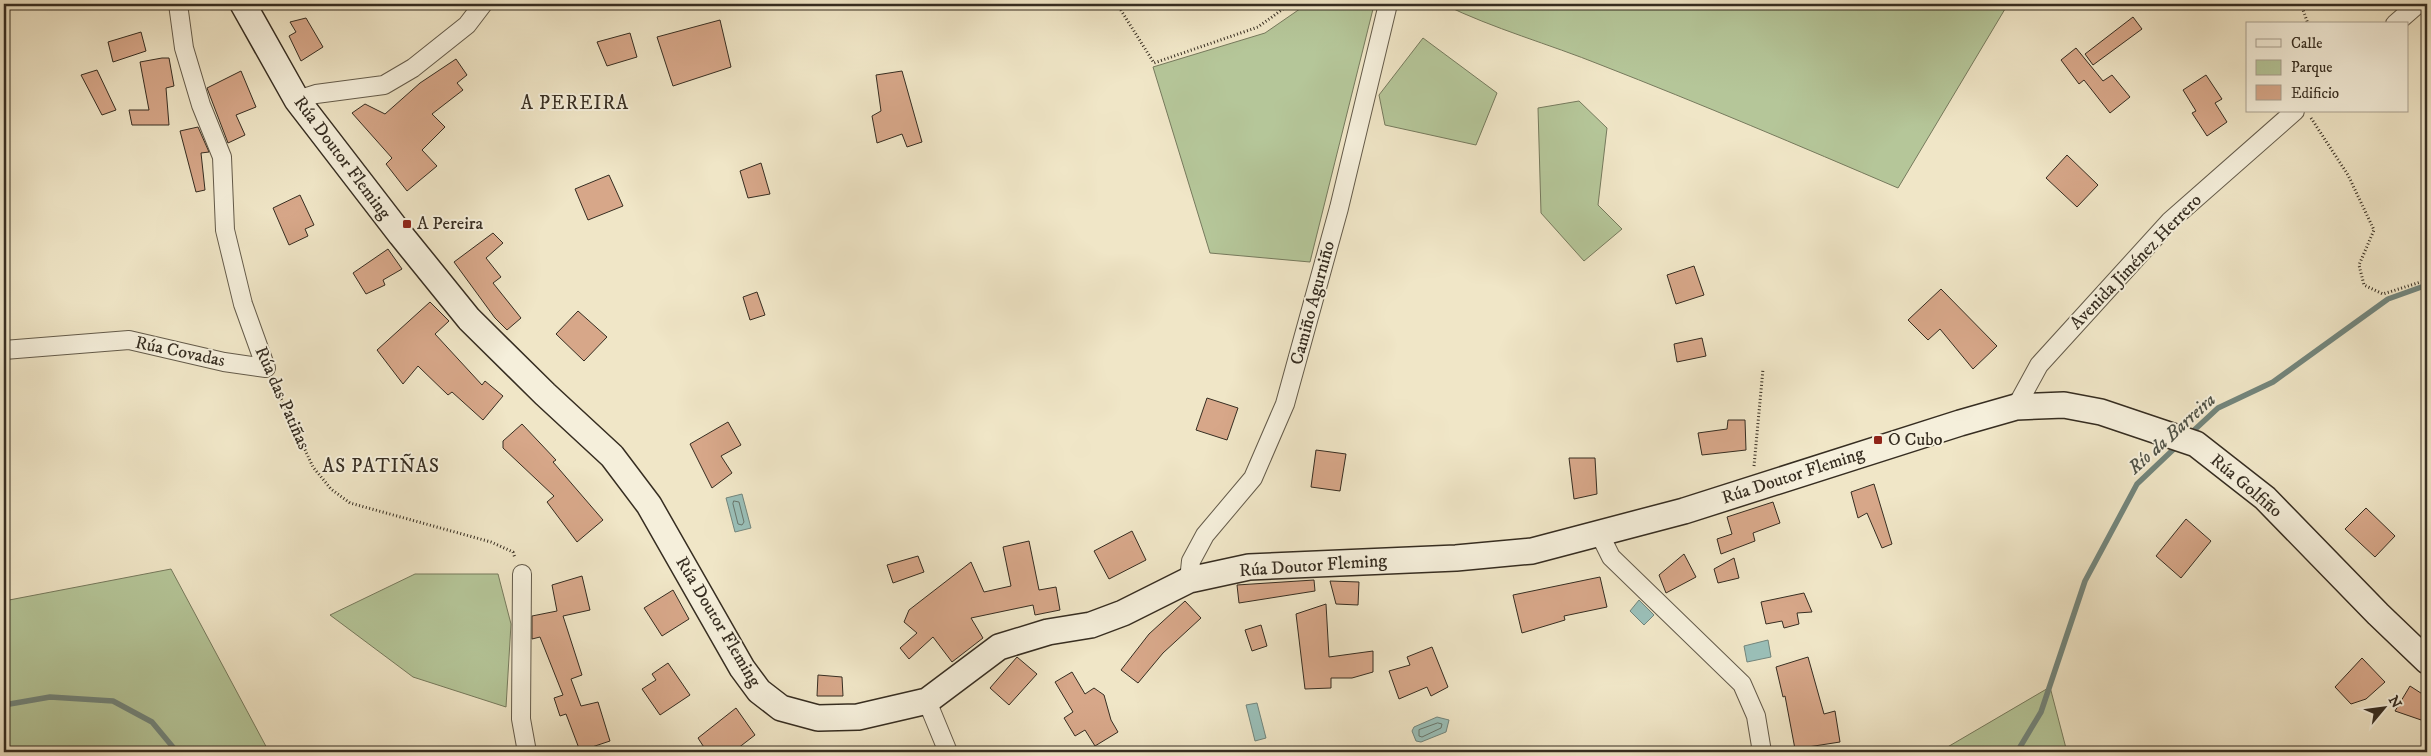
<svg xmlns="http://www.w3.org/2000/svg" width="2431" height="756" font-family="'IM FELL DW Pica',serif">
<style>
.green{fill:#b5c699;stroke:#767a5d}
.water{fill:#9abfb8;stroke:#72857c}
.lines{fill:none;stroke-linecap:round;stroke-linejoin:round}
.shore{stroke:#68766c;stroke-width:1}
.stream{stroke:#72857c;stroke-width:5.5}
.building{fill:#d7a789;stroke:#362d21}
.minor-casing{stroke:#645b4a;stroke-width:20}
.secondary-casing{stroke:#362d21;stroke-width:28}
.path{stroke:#362d21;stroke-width:3;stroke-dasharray:1 2.5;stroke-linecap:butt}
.minor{stroke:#f5efdb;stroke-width:18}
.secondary{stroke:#f5efdb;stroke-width:25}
.poi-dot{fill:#8f2418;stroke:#f5efdb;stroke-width:2}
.labels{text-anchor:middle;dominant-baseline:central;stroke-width:4;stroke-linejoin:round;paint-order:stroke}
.street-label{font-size:18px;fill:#362d21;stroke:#f5efdb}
.poi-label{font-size:18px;fill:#362d21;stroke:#f5efdb;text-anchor:start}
.neighbourhood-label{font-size:19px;letter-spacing:1px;fill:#362d21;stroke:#f5efdb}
.water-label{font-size:19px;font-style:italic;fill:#4f5247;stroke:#f5efdb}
</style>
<rect width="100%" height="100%" fill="#f0e6c7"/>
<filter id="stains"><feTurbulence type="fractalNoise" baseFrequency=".004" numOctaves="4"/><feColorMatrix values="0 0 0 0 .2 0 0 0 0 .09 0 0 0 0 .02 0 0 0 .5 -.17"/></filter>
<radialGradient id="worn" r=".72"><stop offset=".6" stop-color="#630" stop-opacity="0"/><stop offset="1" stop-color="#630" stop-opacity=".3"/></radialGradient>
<g class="green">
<path d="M1307,4H1366L1373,9L1310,262L1210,253L1153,67L1265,33Z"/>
<path d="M1443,4H2008L1898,188C1800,146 1701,104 1601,65C1549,44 1494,29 1443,4Z"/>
<path d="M1423,38L1497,93L1476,145L1385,125L1379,95Z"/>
<path d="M1579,101L1607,128L1598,205L1622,229L1584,261L1541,213L1538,108Z"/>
<path d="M171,569L269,752H4V601Z"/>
<path d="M415,574H498L511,624L506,707L413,677L330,615Z"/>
<path d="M2050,687L2067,752H1939Z"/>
</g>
<g class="water">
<path d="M742,494L751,528L735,532L726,498Z"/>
<path d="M1639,600L1654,615L1644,625L1630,611Z"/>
<path d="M1768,640L1771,657L1747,662L1744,646Z"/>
<path d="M1257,703L1266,738L1255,741L1246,705Z"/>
<path d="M1437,717L1449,720L1446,732L1421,742L1416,741L1412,731L1414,727Z"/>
</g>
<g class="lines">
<g class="shore">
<path d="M734,501L739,502L744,522L742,525L738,524L733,504Z"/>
<path d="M1438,723L1442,724L1441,728L1422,737L1419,736V730Z"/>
</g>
<g class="stream">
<path d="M2190,434L2218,408L2273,382L2388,299L2427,285"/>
<path d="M4,705L50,697L113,701L152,722L177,752"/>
<path d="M2017,752L2041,712L2085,581L2137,484L2177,446"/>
</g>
</g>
<g class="building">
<path d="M2133,17L2142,29L2093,65L2085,54Z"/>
<path d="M306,18L323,47L301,61L289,36L296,32L290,22Z"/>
<path d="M720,20L731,67L673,86L657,37Z"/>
<path d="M141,32L146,51L113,62L108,42Z"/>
<path d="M630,33L637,57L607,66L597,42Z"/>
<path d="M2076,48L2103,81L2112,75L2130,97L2110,113L2084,80L2079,84L2061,60Z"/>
<path d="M162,58H169L174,86L166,88L169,125H132L129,110H149L140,62Z"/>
<path d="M456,59L467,75L457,83L463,90L432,114L445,127L422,150L437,166L407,191L386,164L392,158L352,113L365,104L385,114L420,83Z"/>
<path d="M97,70L116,110L102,115L81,75Z"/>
<path d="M241,71L256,107L236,115L245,135L228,143L207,88Z"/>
<path d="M902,71L922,142L907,147L902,134L877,143L872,116L881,111L876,75Z"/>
<path d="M2206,75L2222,99L2215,103L2227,122L2207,136L2192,113L2196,111L2183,90Z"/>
<path d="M198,127L209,152L201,153L205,190L196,192L180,131Z"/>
<path d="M2067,155L2098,185L2077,207L2046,178Z"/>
<path d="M761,163L770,194L748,198L740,171Z"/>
<path d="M609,175L623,206L588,220L575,189Z"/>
<path d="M300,195L314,225L305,229L308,236L289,245L273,208Z"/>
<path d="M493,233L503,243L486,258L501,277L493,283L521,318L507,330L495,318L454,262Z"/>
<path d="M388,249L402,269L383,280L385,285L366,294L353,273Z"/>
<path d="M1694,266L1704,295L1676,304L1667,275Z"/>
<path d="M1941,289L1997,346L1973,369L1940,329L1928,340L1908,320Z"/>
<path d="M757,292L765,315L750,320L743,297Z"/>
<path d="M430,302L449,321L435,334L482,385L485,381L503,396L483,420L452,392L448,395L418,366L403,384L377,350Z"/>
<path d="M578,311L607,337L584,361L556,334Z"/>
<path d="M1702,338L1706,356L1677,362L1674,344Z"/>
<path d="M1207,398L1238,408L1227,440L1196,430Z"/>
<path d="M1728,420H1745L1746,450L1702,455L1698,433L1727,429Z"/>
<path d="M728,422L741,445L721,456L732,473L712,488L690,444Z"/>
<path d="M522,424L556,460L553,462L603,520L577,542L547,502L554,496L503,448V441Z"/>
<path d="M1316,450L1346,454L1340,491L1311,487Z"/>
<path d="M1569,458H1595L1597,494L1574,499Z"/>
<path d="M1874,484L1892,544L1882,548L1867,513L1858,518L1851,492Z"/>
<path d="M1773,502L1780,523L1753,533L1755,541L1721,554L1717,539L1732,534L1727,517Z"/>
<path d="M2366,508L2395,536L2375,557L2345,529Z"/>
<path d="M2186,519L2211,541L2181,578L2156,556Z"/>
<path d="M1132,531L1146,560L1109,579L1094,551Z"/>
<path d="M1029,541L1039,590L1056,587L1060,610L1035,615L1033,605L971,618L983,638L952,662L933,637L909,659L900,648L917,633L904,622L909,610L971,562L984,592L1011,586L1003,547Z"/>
<path d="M1684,554L1696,577L1666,593L1659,575Z"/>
<path d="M918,556L924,572L893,583L887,565Z"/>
<path d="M1734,558L1739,578L1718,583L1714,569Z"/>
<path d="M582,576L590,610L563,616L582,675L571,679L581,706L598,702L610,741L580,751L566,714L560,716L554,698L563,695L540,637L532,639V616L557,611L552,585Z"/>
<path d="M1600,577L1607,607L1564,616L1565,620L1522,633L1513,595Z"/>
<path d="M1314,580L1315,591L1239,603L1237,585Z"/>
<path d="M1330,581L1359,582L1358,605L1336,604Z"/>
<path d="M673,590L689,619L662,636L644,608Z"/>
<path d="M1804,593L1812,612L1797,613L1799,624L1784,628L1782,621L1766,624L1761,602Z"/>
<path d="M1185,601L1201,618L1163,653L1138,683L1121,670L1149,634Z"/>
<path d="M1326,604L1329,657L1373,651V672L1352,678H1331V688L1305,689L1296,614Z"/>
<path d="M1261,625L1267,646L1252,651L1245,630Z"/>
<path d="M1432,647L1448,687L1431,696L1427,687L1399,699L1389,671L1410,665L1407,657Z"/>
<path d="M1017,657L1037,674L1009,705L990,688Z"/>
<path d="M1808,657L1824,714L1835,711L1840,742L1795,749L1785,696L1783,697L1776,667Z"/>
<path d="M2362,658L2385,682L2366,699L2351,704L2335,687Z"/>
<path d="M668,663L690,695L660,715L642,689L656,680L652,674Z"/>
<path d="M1072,672L1085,694L1094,688L1104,695L1111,720L1118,732L1095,746L1085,730L1075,736L1064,718L1073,712L1055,682Z"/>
<path d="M818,675L842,677L843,696H817Z"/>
<path d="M2410,686L2427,697V722L2395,711Z"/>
<path d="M736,708L755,735L733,752H707L698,738Z"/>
</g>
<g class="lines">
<defs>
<g id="minor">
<path d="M2395,24L2418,4"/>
<path d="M297,100L316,94L384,85L413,68L467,25L483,4"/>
<path d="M4,350L129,340L224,362L266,368L243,304L225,230L222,157L201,105L184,48L178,4"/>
<path d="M2016,407L2039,365L2170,221L2295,111"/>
<path d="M1599,533L1611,557L1742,684L1756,716L1762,752"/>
<path d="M522,574L521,719L527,752"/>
<path d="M1189,580L1191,561L1205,535L1253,478L1285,404L1339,208L1388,4"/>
<path d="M927,701L948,752"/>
</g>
<path id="secondary" d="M243,4L297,100L401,235L469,319L545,394L612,456L649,505L742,668L759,691L781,708L818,718L858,717L927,701L999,647L1048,632L1091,625L1123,613L1189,580L1249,567L1456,558L1532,551L1684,511L1960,423L2016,407L2064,405L2101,412L2196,444L2265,498L2378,614L2427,661"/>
</defs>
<use href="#minor" class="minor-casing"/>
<use href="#secondary" class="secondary-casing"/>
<g class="path">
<path d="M1117,4L1154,63L1258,27L1290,4"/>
<path d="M2301,4L2308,24"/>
<path d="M2311,118L2348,175L2374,230L2359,265L2364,285L2383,294L2427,280"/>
<path d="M274,383L313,467L331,489L350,503L491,542L513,552L515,558"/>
<path d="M1754,466L1763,369"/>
<path d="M2424,466L2427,469"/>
</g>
<use href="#minor" class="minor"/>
<use href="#secondary" class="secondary"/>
</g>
<g class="poi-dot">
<rect x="402" y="219" width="10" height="10" rx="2.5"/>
<rect x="1873" y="435" width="10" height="10" rx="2.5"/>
</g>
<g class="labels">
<g class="street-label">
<text transform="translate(342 158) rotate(53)">Rúa Doutor Fleming</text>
<text transform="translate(2136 262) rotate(-46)">Avenida Jiménez Herrero</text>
<text transform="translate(1313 303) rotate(-75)">Camiño Agurniño</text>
<text transform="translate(180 352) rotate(12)">Rúa Covadas</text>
<text transform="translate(282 398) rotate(66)">Rúa das Patiñas</text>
<text transform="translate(1793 476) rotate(-18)">Rúa Doutor Fleming</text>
<text transform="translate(2246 486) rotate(40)">Rúa Golfiño</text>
<text transform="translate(1313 566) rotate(-4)">Rúa Doutor Fleming</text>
<text transform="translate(718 622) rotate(59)">Rúa Doutor Fleming</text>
</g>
<g class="poi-label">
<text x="417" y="224">A Pereira</text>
<text x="1888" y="440">O Cubo</text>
</g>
<g class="neighbourhood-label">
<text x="575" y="103">A PEREIRA</text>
<text x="381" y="466">AS PATIÑAS</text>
</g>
<g class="water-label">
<text transform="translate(2172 434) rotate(-42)">Río da Barreira</text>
</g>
</g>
<rect width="2431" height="756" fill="none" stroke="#f0e6c7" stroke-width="20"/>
<rect x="5" y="5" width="2421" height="746" fill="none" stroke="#362d21" stroke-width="2.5"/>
<rect x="10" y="10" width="2411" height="736" fill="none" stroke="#362d21"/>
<rect x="2246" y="22" width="162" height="90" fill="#f5efdb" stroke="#a9a191"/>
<rect x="2256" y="39" width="25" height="8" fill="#f5efdb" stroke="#a9a191"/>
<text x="2291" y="48" font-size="15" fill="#362d21">Calle</text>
<rect x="2256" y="60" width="25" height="15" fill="#b5c699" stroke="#a9a191"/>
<text x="2291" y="72" font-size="15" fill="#362d21">Parque</text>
<rect x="2256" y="85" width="25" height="15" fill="#d7a789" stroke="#a9a191"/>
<text x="2291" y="98" font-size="15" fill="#362d21">Edificio</text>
<g transform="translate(2384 708) rotate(61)" stroke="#f5efdb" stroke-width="4" paint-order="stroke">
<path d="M0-4L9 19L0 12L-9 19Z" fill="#362d21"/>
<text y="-8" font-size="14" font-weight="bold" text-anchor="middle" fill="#362d21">N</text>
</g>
<rect width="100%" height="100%" filter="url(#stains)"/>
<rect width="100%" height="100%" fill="url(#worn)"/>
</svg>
